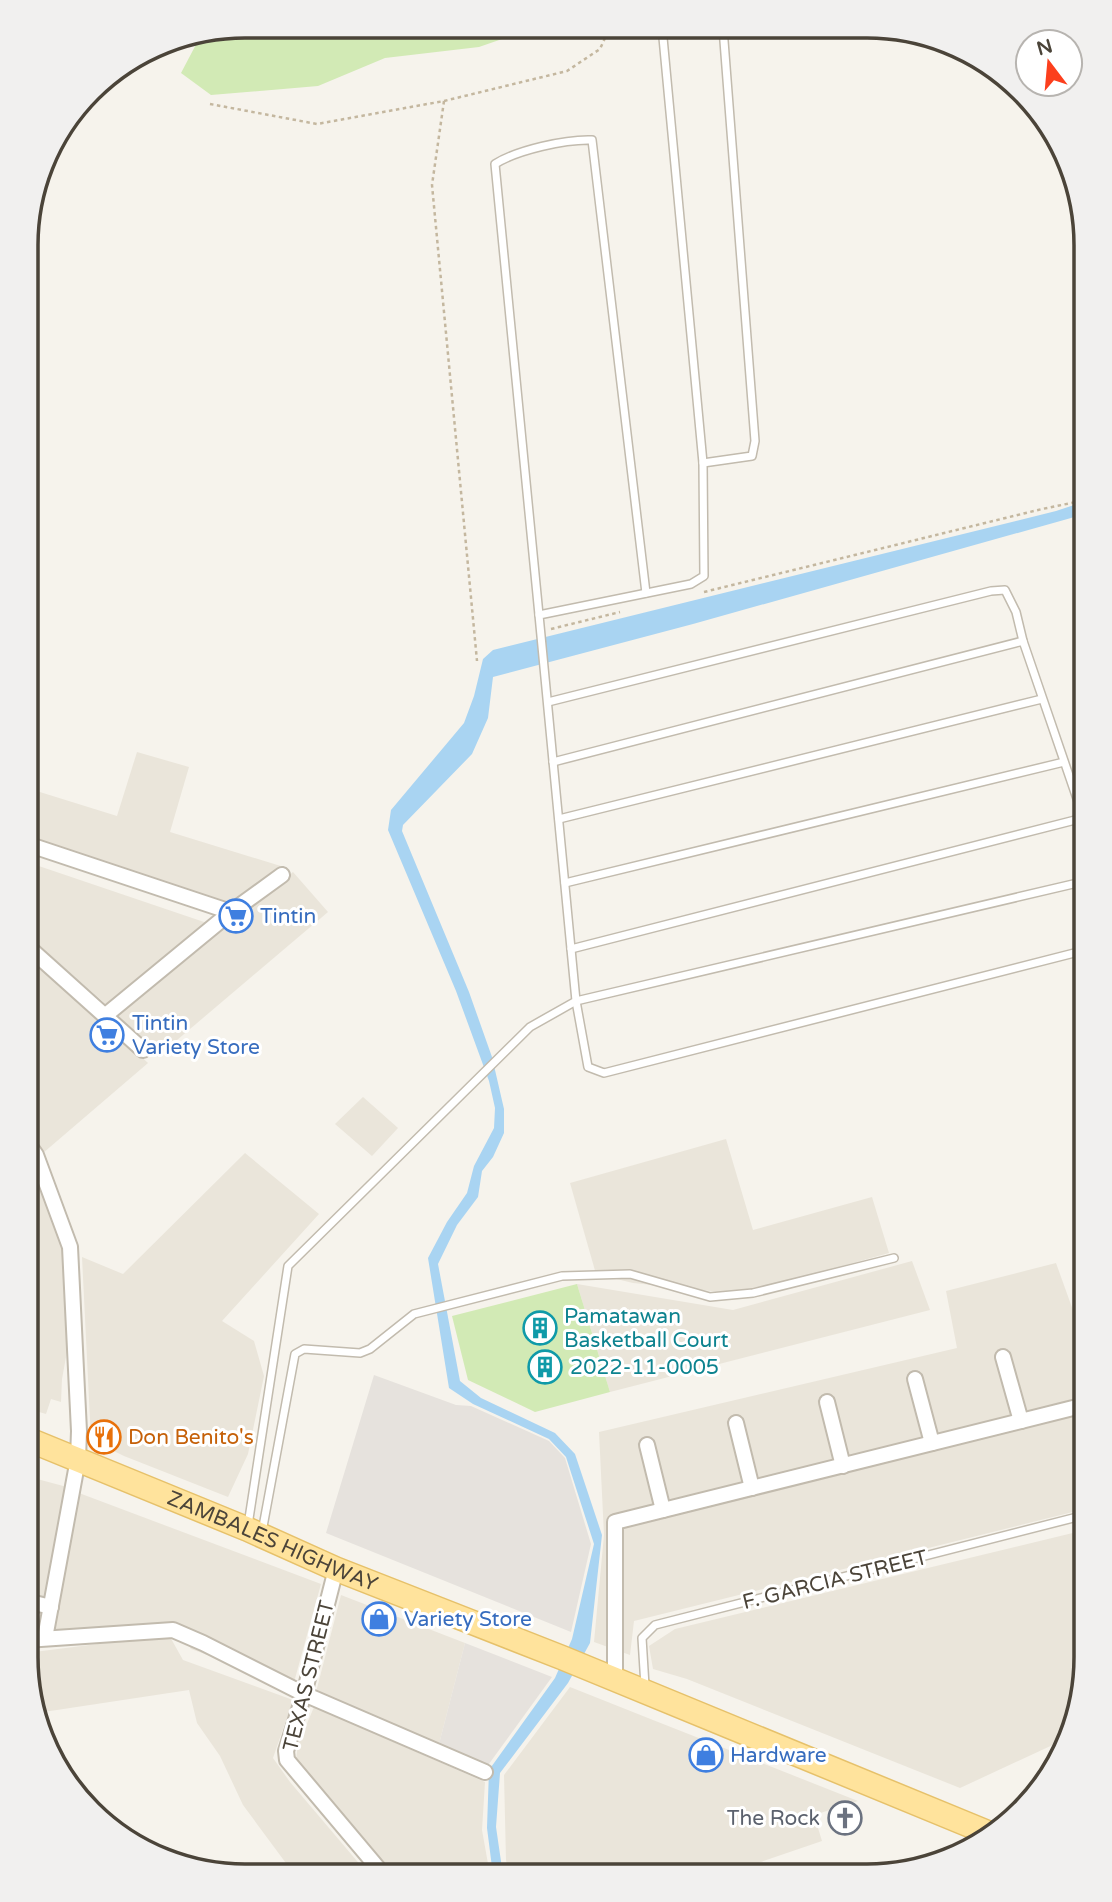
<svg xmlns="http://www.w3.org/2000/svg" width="1112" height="1902" font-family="'Varela Round',sans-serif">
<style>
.residential{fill:#eae5da}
.industrial{fill:#e6e2dd}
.green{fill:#d2eab5}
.water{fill:#a9d4f2}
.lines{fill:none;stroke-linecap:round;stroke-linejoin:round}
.lane-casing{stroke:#c2bbae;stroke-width:10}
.street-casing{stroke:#c2bbae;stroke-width:18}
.primary-casing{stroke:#e6c16a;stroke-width:26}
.path{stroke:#c4b79f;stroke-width:2.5;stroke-dasharray:3.5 3.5;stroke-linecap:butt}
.lane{stroke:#fff;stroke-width:7}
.street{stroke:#fff;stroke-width:14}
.primary{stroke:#ffe39c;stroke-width:23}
.labels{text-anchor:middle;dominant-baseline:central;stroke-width:6;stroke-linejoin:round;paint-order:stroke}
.shop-label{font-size:21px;fill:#366cbe;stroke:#fff;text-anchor:start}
.culture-label{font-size:21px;fill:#0d838f;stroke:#fff;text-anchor:start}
.food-label{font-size:21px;fill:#c56008;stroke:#fff;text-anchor:start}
.street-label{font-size:21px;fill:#4b4439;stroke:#fff}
.worship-label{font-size:21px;fill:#5b616d;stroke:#fff;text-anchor:end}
.rim{fill:none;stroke:#4b4439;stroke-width:3.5}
</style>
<rect width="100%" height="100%" fill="#f6f3ec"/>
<g class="residential">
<path d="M137,752L189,767L170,832L284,867L225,912L27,845V788L117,816Z"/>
<path d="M27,862L207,923L144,973L108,1006L27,935Z"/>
<path d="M293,872L328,912L157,1057L116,1017Z"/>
<path d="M27,953L148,1063L43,1153L27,1137Z"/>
<path d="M363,1097L398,1128L372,1156L335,1124Z"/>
<path d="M726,1139L753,1230L872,1197L889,1253L741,1294L633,1283L596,1274L570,1183Z"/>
<path d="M245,1153L319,1214L222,1321L254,1341L264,1376L248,1454L228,1497L124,1456L91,1440L82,1257L123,1274Z"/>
<path d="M27,1155L31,1160L62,1248L68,1346L62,1379L61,1402L51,1399L46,1414L29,1409L32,1402L27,1399Z"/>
<path d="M912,1261L930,1310L610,1392L577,1284L733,1310Z"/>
<path d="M1056,1263L1079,1327L1085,1326V1509L634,1621L630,1655L594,1642L604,1535L599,1432L957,1348L946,1291Z"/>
<path d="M26,1476L67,1487L46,1597L26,1593Z"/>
<path d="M79,1493L321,1584L293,1686L191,1649L179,1629L52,1639Z"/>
<path d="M1085,1530V1671L1070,1737L960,1788L687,1679L653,1669L649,1646L675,1629Z"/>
<path d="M341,1595L465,1643L438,1748L315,1696Z"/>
<path d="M169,1635L183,1660L293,1700L273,1758L290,1782L368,1874H294L243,1805L220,1756L197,1723L189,1690L37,1713L26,1653Z"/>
<path d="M570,1687L653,1720L858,1801L814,1815L822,1841L723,1875H509L506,1860L504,1775Z"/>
<path d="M314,1707L485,1782L482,1830L490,1875L391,1874L296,1759L298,1745Z"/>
</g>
<g class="industrial">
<path d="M374,1375L456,1405L471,1406L549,1441L565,1458L591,1544L571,1632L326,1533Z"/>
<path d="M465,1643L552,1677L486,1768L438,1748Z"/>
</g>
<g class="green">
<path d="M246,26L537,27L479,47L385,58L318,86L211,95L181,73L201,35Z"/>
<path d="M577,1284L610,1392L535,1412L468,1380L452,1316Z"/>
</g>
<path class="water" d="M1086,501V512L1071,518L693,624L493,677L488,718L472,754L403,825L402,831L469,992L492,1057L504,1109V1133L493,1157L482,1171L478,1197L457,1225L438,1264L460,1381L481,1398L555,1433L575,1454L602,1535L590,1643L568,1683L500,1773L496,1827L503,1875H493L487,1828L489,1770L555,1678L572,1639L594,1544L566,1457L549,1439L473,1404L449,1388L428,1258L447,1222L467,1193L474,1166L494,1128L495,1108L489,1081L456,991L388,830L391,810L464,723L474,696L483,659L493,650L1056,511Z"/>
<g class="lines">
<defs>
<g id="lane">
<path d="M703,463L752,456L755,441L723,28"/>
<path d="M539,615L495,164C517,150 566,139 592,140L646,593"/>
<path d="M548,702L991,591L1005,590L1016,612L1023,641"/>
<path d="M553,762L1023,641L1086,825"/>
<path d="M559,819L1042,699"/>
<path d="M565,883L1064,762"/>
<path d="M571,949L1083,818"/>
<path d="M1086,950L604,1073L588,1067L576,1001L1086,881"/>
<path d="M248,1525L288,1266L530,1027L576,1001L539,615L691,584L704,576L703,463L662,27"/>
<path d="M262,1532L295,1354L304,1349L360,1353L370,1349L414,1314L562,1276L630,1274L710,1297L753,1293L894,1258"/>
<path d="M645,1686L642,1638L655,1625L1085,1515"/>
</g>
<g id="street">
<path d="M27,844L231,912"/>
<path d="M27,946L143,1050"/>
<path d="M106,1015L231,912L282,875"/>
<path d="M27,1142L36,1155L70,1247L79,1431L78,1459L45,1638"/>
<path d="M1003,1357L1021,1421"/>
<path d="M915,1379L932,1443"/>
<path d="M827,1402L843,1466"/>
<path d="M736,1423L752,1488"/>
<path d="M647,1445L663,1510"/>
<path d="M336,1569L304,1694L286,1751L287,1760L383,1874"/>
<path d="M26,1601L51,1607"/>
<path d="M26,1640L173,1630L203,1643L304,1694L485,1772"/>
<path d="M615,1681V1522L1085,1405"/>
</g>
<g id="primary">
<path id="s1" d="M27,1439L247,1529L336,1569L563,1658L986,1832"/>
</g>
</defs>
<use href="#lane" class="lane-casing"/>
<use href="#street" class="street-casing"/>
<use href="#primary" class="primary-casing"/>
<g class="path">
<path d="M444,101L432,185L477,661"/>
<path d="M210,104L317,124L444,101L567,71L600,49L610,27"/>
<path d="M704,592L1042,509L1086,500"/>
<path d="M551,629L620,612"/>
</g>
<use href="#lane" class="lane"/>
<use href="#street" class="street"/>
<use href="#primary" class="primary"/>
</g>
<defs>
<symbol id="supermarket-ring" viewBox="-11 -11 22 22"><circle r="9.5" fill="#fff" stroke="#3f7fe0" stroke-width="1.5"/><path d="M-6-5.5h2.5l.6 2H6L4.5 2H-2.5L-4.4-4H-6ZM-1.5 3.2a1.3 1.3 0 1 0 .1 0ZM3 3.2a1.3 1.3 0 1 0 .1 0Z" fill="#3f7fe0"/></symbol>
<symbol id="building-ring" viewBox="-11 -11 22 22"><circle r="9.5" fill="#fff" stroke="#0f9aa8" stroke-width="1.5"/><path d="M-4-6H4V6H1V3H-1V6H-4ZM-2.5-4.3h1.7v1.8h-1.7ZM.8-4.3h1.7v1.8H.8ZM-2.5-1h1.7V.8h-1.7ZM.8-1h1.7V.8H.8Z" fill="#0f9aa8"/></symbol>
<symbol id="restaurant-ring" viewBox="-11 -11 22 22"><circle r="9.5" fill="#fff" stroke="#e8710a" stroke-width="1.5"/><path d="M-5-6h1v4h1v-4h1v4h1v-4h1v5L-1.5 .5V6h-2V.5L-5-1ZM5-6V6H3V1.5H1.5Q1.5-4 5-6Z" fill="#e8710a"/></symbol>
<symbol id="shop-ring" viewBox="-11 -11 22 22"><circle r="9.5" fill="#fff" stroke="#3f7fe0" stroke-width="1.5"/><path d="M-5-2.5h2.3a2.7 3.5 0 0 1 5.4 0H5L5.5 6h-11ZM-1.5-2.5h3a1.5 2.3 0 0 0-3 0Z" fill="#3f7fe0"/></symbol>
<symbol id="church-ring" viewBox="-11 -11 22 22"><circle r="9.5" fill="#fff" stroke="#6b7280" stroke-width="1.5"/><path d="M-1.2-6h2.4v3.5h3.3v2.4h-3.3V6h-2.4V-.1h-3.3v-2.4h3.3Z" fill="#6b7280"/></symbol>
</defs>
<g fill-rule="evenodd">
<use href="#supermarket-ring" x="217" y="897" width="38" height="38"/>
<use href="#supermarket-ring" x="88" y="1016" width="38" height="38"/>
<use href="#building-ring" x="521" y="1309" width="38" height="38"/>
<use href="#building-ring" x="526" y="1348" width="38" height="38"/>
<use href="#restaurant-ring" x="85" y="1418" width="38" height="38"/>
<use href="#shop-ring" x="360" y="1600" width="38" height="38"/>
<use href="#shop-ring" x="687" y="1736" width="38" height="38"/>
<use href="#church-ring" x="826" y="1799" width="38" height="38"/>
</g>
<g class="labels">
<g class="shop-label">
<text x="260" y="916">Tintin</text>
<text x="132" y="1023">Tintin<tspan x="132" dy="24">Variety Store</tspan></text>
<text x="404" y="1619">Variety Store</text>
<text x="730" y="1755">Hardware</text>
</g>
<g class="culture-label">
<text x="564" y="1316">Pamatawan<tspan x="564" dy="24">Basketball Court</tspan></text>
<text x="570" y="1367">2022-11-0005</text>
</g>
<g class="food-label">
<text x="128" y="1437">Don Benito's</text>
</g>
<g class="street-label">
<text stroke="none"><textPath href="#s1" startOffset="266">ZAMBALES HIGHWAY</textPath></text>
<text transform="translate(835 1580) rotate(-14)">F. GARCIA STREET</text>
<text transform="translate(309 1676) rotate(-76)">TEXAS STREET</text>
</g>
<g class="worship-label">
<text x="820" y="1818">The Rock</text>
</g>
</g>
<path d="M0 0H1112V1902H0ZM245 38H867A207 207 0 0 1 1074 245V1657A207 207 0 0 1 867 1864H245A207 207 0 0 1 38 1657V245A207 207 0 0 1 245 38Z" fill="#f1f0ef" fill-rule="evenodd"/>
<path class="rim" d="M245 38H867A207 207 0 0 1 1074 245V1657A207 207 0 0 1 867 1864H245A207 207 0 0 1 38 1657V245A207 207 0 0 1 245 38Z"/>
<g transform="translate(1049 63) rotate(344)"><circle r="33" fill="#ffffff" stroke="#b7b4b0" stroke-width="2"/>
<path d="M0-5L12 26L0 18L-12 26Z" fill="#fc3f1d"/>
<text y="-10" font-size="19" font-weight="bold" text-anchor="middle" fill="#4b4439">N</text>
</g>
</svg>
